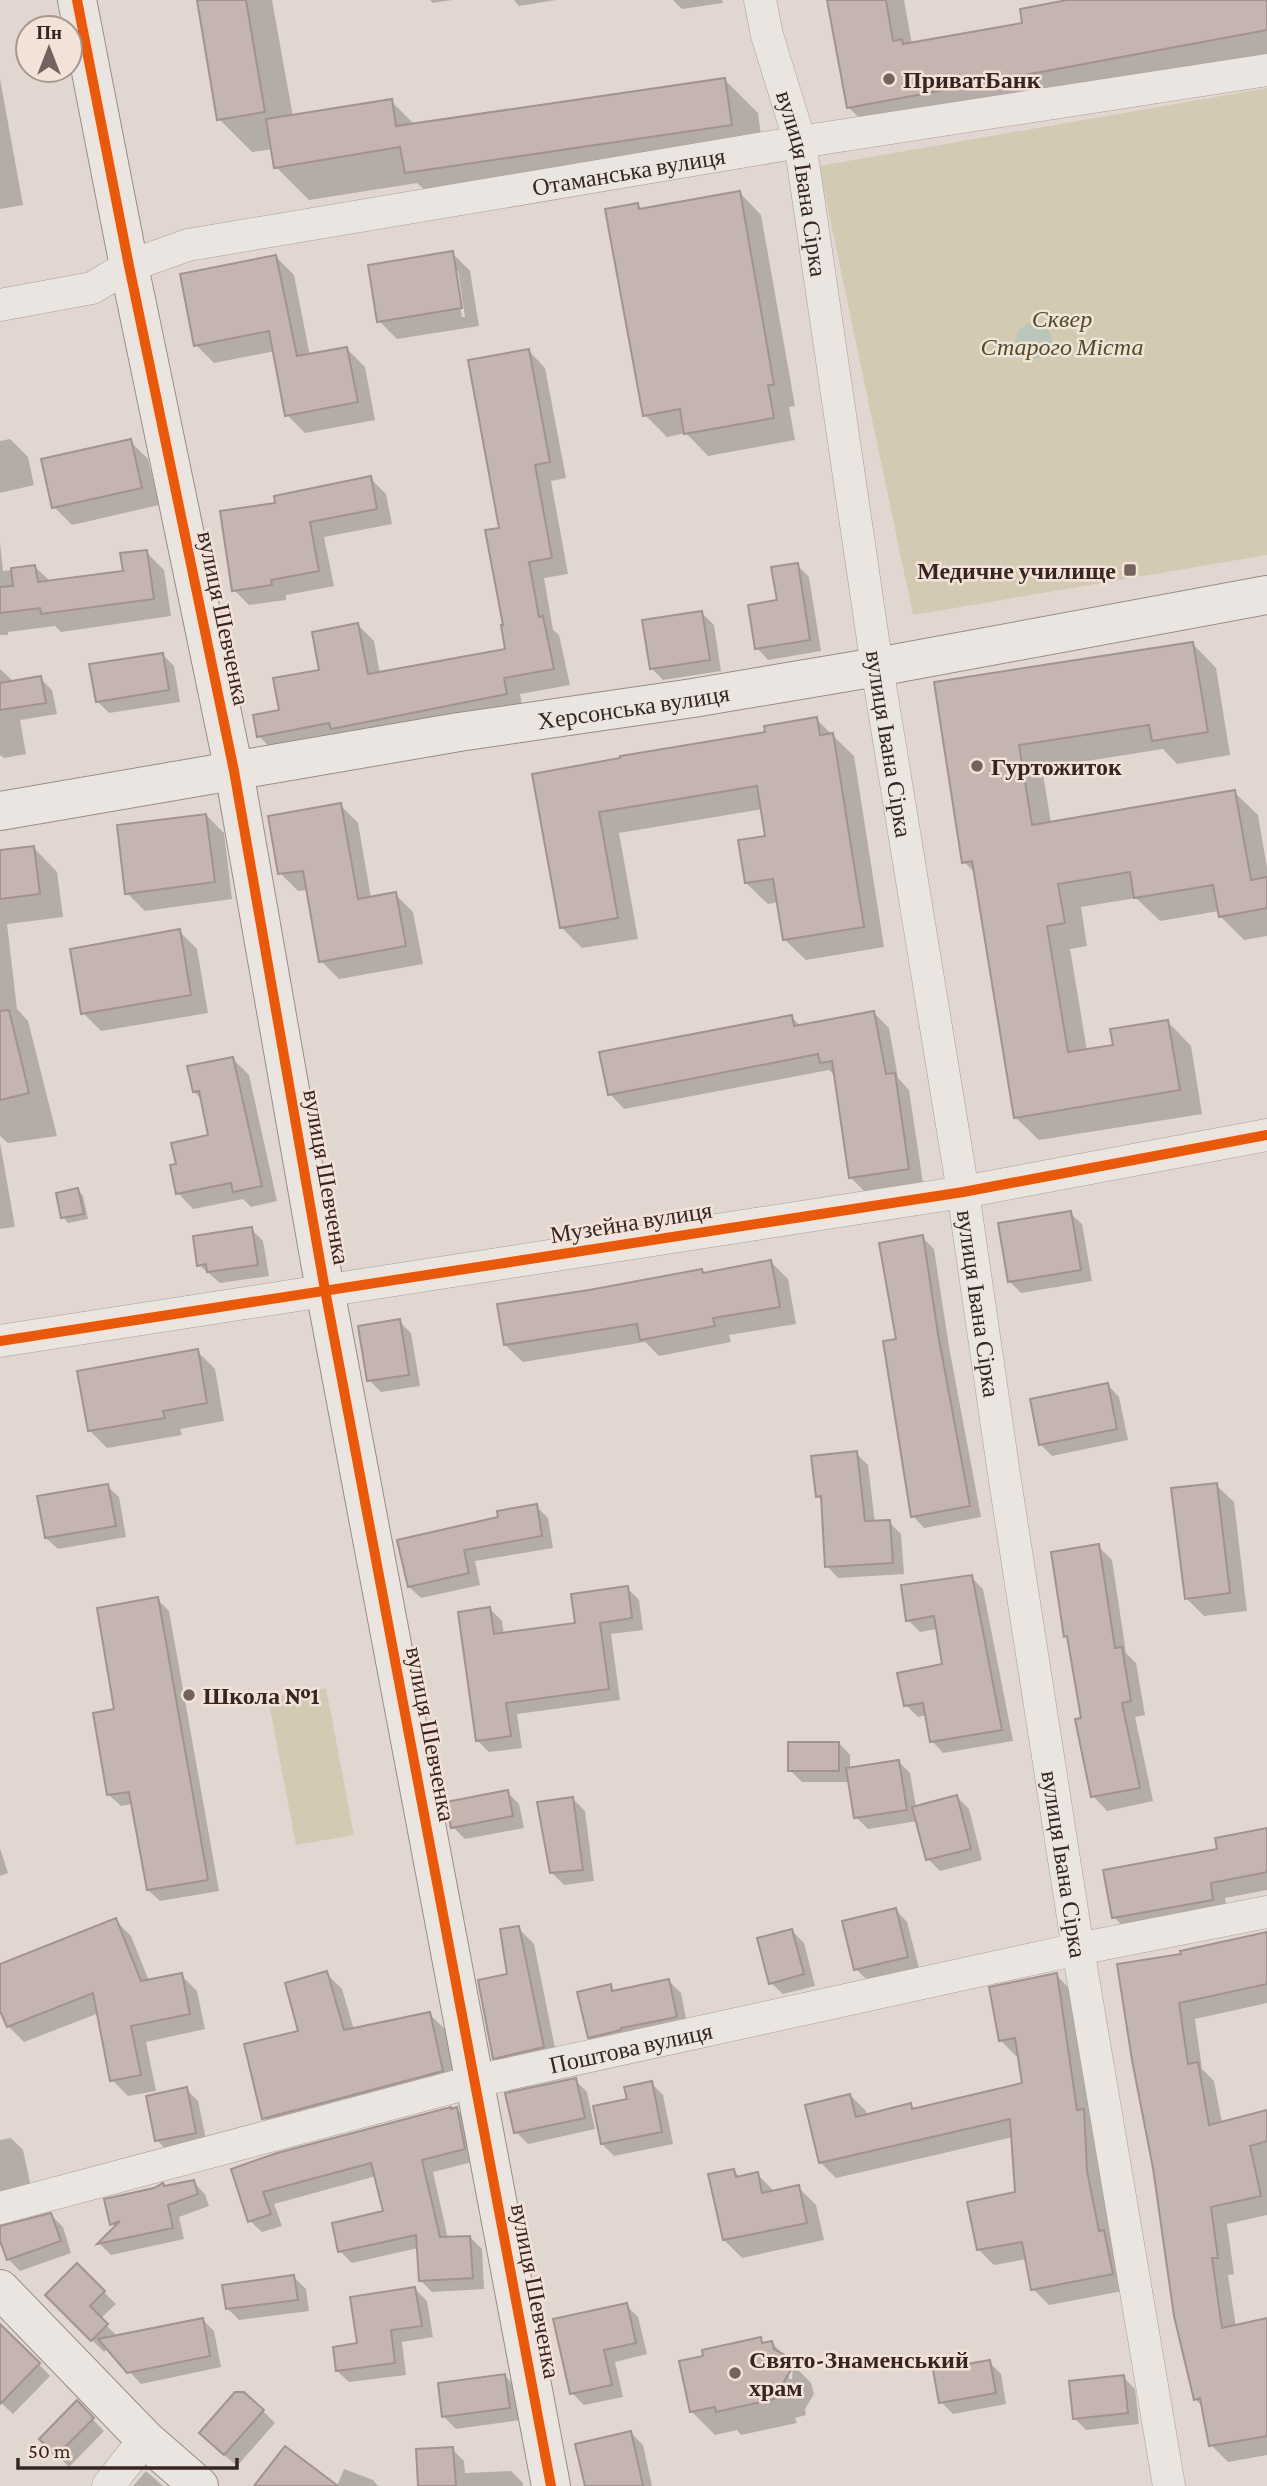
<svg xmlns="http://www.w3.org/2000/svg" width="1267" height="2486" font-family="'Crimson Pro',serif">
<style>
.green{fill:#d3cab4}
.water{fill:#bac6ba}
.shadow{fill:#0003;fill-rule:evenodd}
.building{fill:#c5b5b1;stroke:#a2938f;stroke-width:2}
.lines{fill:none;stroke-linecap:round;stroke-linejoin:round}
.street-casing{stroke:#a89d98;stroke-width:33}
.secondary-casing{stroke:#978d88;stroke-width:40}
.street{stroke:#eae5e0;stroke-width:32}
.secondary{stroke:#eae5e0;stroke-width:38}
.cycleway-casing{stroke:#f2e2d7;stroke-width:15}
.cycleway{stroke:#e8590c;stroke-width:10}
.poi-dot{fill:#72635e;stroke:#f2e2d7;stroke-width:2.5}
.labels{text-anchor:middle;dominant-baseline:central;stroke-width:5;stroke-linejoin:round;paint-order:stroke}
.poi-label{font-size:24px;font-weight:bold;fill:#362521;stroke:#f2e2d7;text-anchor:start}
.street-label{font-size:24px;fill:#362521;stroke:#f2e2d7}
.park-label{font-size:24px;font-style:italic;fill:#504e2a;stroke:#f2e2d7}
</style>
<rect width="100%" height="100%" fill="#e2d7d0"/>
<g class="green">
<path d="M1267,88V555L913,615L819,166Z"/>
<path d="M326,1688L354,1835L296,1845L268,1698Z"/>
</g>
<circle class="water" cx="1034" cy="341" r="18"/>
<g class="shadow">
<path d="M197,0H272L293,117L391,101L415,125L724,79L758,113L764,158L440,205L417,183L309,200L276,167L273,149L252,152L219,119Z"/>
<path d="M430,0H452L433,3Z"/>
<path d="M514,0H556L519,6Z"/>
<path d="M673,0H722L723,3L682,9Z"/>
<path d="M829,0H904L912,44L1024,24L1077,0H1267V57L872,130L848,107Z"/>
<path d="M0,79L23,205L0,209Z"/>
<path d="M739,192L761,215L795,406L789,407L795,440L708,456L686,433L667,437L645,415L637,205L643,210Z"/>
<path d="M452,253L470,271L479,326L397,339L379,321ZM454,271H458L465,317H462Z"/>
<path d="M276,257L294,275L310,356L347,349L365,367L375,420L305,433L287,415L275,351L214,363L196,345Z"/>
<path d="M529,351L545,368L566,478L551,481L568,574L544,578L553,630L559,635L570,685L520,694L523,710L275,753L259,736L321,671L358,625L374,641L380,674L507,650L505,626Z"/>
<path d="M10,439L28,457L34,485L0,493V441Z"/>
<path d="M130,441L148,459L159,505L72,525L54,507Z"/>
<path d="M370,478L386,494L392,524L324,537L334,586L286,595V600L249,605L234,590L277,504Z"/>
<path d="M0,543L3,571L35,567L51,582L125,572L146,552L164,570L171,616L61,632L55,626L8,632V635H0Z"/>
<path d="M797,565L809,577L821,651L768,660L757,648Z"/>
<path d="M702,613L714,625L721,671L663,680L651,668Z"/>
<path d="M1193,644L1216,668L1230,755L1177,764L1163,749L1042,768L1051,823L1234,792L1258,815L1267,868V936L1244,940L1220,916L1219,911L1160,921L1136,898L1081,907L1087,946L1070,949L1087,1051L1115,1046L1168,1022L1191,1046L1202,1114L1039,1140L1015,1117L975,873L964,862L936,684Z"/>
<path d="M162,654L174,666L180,702L109,713L97,701Z"/>
<path d="M0,669L13,681L40,678L52,690L57,714L20,720L26,754L4,758L0,755Z"/>
<path d="M816,719L854,756L884,947L806,960L784,939L779,902L768,904L746,883L767,837L763,809L619,833L638,939L582,948L561,927L534,776L767,733Z"/>
<path d="M340,805L358,823L371,898L395,894L413,912L423,964L339,979L321,961L308,890L298,891L280,873Z"/>
<path d="M206,815L224,833L232,899L145,911L127,893Z"/>
<path d="M34,848L57,872L63,917L7,924L17,1009L28,1021L57,1136L8,1143L0,1136V852Z"/>
<path d="M179,931L197,949L208,1013L101,1031L83,1013Z"/>
<path d="M874,1013L889,1028L898,1078L909,1090L923,1183L865,1192L850,1177L836,1077L829,1070L624,1109L610,1094L791,1017L801,1026Z"/>
<path d="M233,1059L249,1075L277,1201L251,1207L243,1199L193,1209L178,1193L210,1136L203,1100L194,1092Z"/>
<path d="M0,1143L15,1227L0,1229Z"/>
<path d="M78,1190L83,1196L88,1219L68,1223L63,1217Z"/>
<path d="M1070,1213L1082,1224L1092,1281L1021,1293L1009,1281Z"/>
<path d="M251,1229L263,1241L269,1276L220,1283L199,1265Z"/>
<path d="M922,1237L934,1249L949,1347L981,1517L924,1528L913,1516L898,1341Z"/>
<path d="M771,1262L788,1279L796,1324L729,1335L731,1342L659,1356L645,1342L523,1362L505,1345L590,1292L702,1271L705,1274Z"/>
<path d="M399,1321L411,1333L420,1386L381,1392L369,1380Z"/>
<path d="M197,1351L215,1369L224,1421L180,1429L182,1435L107,1448L89,1430Z"/>
<path d="M1108,1385L1119,1397L1128,1440L1052,1456L1040,1444Z"/>
<path d="M856,1453L868,1465L875,1523L889,1522L901,1534L904,1574L838,1578L827,1566L823,1501L818,1496Z"/>
<path d="M1216,1485L1234,1502L1247,1611L1204,1616L1186,1598Z"/>
<path d="M107,1486L119,1497L126,1537L58,1549L46,1538Z"/>
<path d="M536,1506L548,1518L553,1548L475,1561L480,1585L421,1598L409,1587L500,1518Z"/>
<path d="M1098,1546L1112,1560L1126,1653L1136,1663L1145,1715L1135,1717L1153,1801L1107,1811L1093,1796L1083,1719L1069,1639L1066,1636Z"/>
<path d="M971,1577L983,1589L1013,1741L943,1753L932,1741L927,1715L918,1717L906,1705L944,1666L937,1629L920,1632L908,1620Z"/>
<path d="M627,1588L639,1600L643,1630L611,1634L620,1700L517,1714L522,1748L489,1752L477,1740L490,1609L502,1621L504,1635L577,1625Z"/>
<path d="M157,1599L169,1611L219,1891L160,1901L148,1890L133,1804L121,1806L109,1795L116,1711Z"/>
<path d="M839,1743L850,1755V1769L898,1761L910,1773L916,1807L957,1797L969,1809L982,1860L940,1871L928,1859L918,1821L868,1829L856,1817L850,1782H802L790,1770Z"/>
<path d="M507,1792L519,1804L524,1828L465,1839L453,1827Z"/>
<path d="M573,1799L585,1811L594,1881L564,1885L552,1873Z"/>
<path d="M1267,1829V1890L1225,1898L1228,1915L1129,1933L1114,1917L1219,1851Z"/>
<path d="M0,1848L8,1873L0,1876Z"/>
<path d="M896,1910L907,1922L919,1968L868,1981L856,1969Z"/>
<path d="M115,1920L131,1936L149,1981L181,1975L197,1991L205,2029L146,2042L156,2091L128,2096L112,2080L99,2013L24,2042L8,2026L0,2006V1966Z"/>
<path d="M518,1928L534,1944L558,2063L510,2073L494,2058Z"/>
<path d="M792,1931L804,1943L815,1986L783,1994L771,1983Z"/>
<path d="M1267,1936V2003L1195,2019L1202,2069L1214,2081L1222,2123L1267,2116V2215L1227,2224L1234,2274L1228,2275L1236,2327L1267,2320V2455L1228,2462L1211,2445L1204,2408L1195,2399L1155,2168L1183,1955Z"/>
<path d="M326,1973L342,1989L354,2030L429,2014L445,2029L458,2086L280,2134L264,2118Z"/>
<path d="M1056,1975L1072,1991L1099,2127L1102,2188L1112,2240L1128,2290L1049,2305L1033,2289L1027,2259L994,2265L978,2249L1017,2194L1013,2137L836,2178L820,2162L850,2095L866,2111L867,2116L911,2105L916,2110L1024,2084L1019,2056H1016L1000,2040Z"/>
<path d="M669,1981L681,1993L688,2029L601,2049L589,2037L610,1986L616,1992Z"/>
<path d="M575,2080L587,2092L595,2129L528,2144L516,2132Z"/>
<path d="M651,2083L663,2095L673,2144L614,2156L602,2144L629,2101Z"/>
<path d="M186,2089L198,2101L207,2144L168,2152L157,2140Z"/>
<path d="M457,2109L469,2121L476,2161L433,2172L448,2239L470,2237L482,2249L484,2289L432,2292L420,2280L418,2248L352,2263L340,2251L385,2212L376,2176L274,2204L282,2226L262,2232L250,2221L233,2170Z"/>
<path d="M11,2138L23,2150L31,2187L0,2193V2140Z"/>
<path d="M734,2171L741,2178L757,2174L775,2192L798,2187L816,2205L824,2240L742,2258L724,2240Z"/>
<path d="M193,2182L205,2194L209,2206L179,2217L184,2239L111,2255L100,2244L116,2228L112,2224L165,2188Z"/>
<path d="M51,2215L63,2227L71,2253L20,2271L8,2259L0,2236V2228Z"/>
<path d="M77,2266L116,2304L100,2319L118,2337L202,2319L214,2331L221,2367L141,2384L108,2348L104,2352L47,2295Z"/>
<path d="M294,2277L306,2289L309,2311L239,2320L227,2308Z"/>
<path d="M415,2289L427,2301L433,2337L402,2342L406,2375L349,2382L337,2371L359,2345Z"/>
<path d="M626,2305L638,2317L647,2354L615,2362L623,2397L584,2405L572,2393Z"/>
<path d="M0,2323L50,2376L13,2414L0,2402Z"/>
<path d="M760,2339L765,2344L772,2343L811,2383L814,2394L805,2409L806,2415L795,2418L797,2423L741,2435L737,2430L715,2435L691,2411L705,2357ZM789,2365H793L792,2379H789Z"/>
<path d="M989,2362L1001,2374L1006,2404L953,2414L941,2402Z"/>
<path d="M505,2376L517,2388L521,2420L456,2429L444,2417Z"/>
<path d="M1123,2377L1135,2389L1139,2424L1086,2430L1074,2418Z"/>
<path d="M77,2403L104,2431L69,2467L41,2439Z"/>
<path d="M263,2411L275,2423L237,2466L213,2445Z"/>
<path d="M631,2433L643,2445L652,2486H586Z"/>
<path d="M452,2449L464,2461L465,2473L511,2471L523,2483V2486H420Z"/>
<path d="M344,2469L373,2480L378,2486H337Z"/>
<path d="M146,2471L163,2486H133Z"/>
</g>
<g class="building">
<path d="M197,0H246L265,112L217,120Z"/>
<path d="M827,0H886L893,41L902,39L903,44L1022,23L1020,9L1067,0H1267V30L847,108Z"/>
<path d="M725,78L732,125L405,173L400,147L274,168L266,119L392,99L396,126Z"/>
<path d="M740,191L774,385H768L774,418L684,434L680,409L643,416L605,209L638,203L639,209Z"/>
<path d="M453,251L462,308L377,322L368,265Z"/>
<path d="M276,255L297,356L347,347L358,402L285,416L269,331L194,346L180,274Z"/>
<path d="M529,349L550,462L535,465L552,558L529,562L539,617L543,616L554,669L504,678L507,694L331,729L329,723L257,737L253,715L279,710L273,678L319,670L312,632L358,623L368,674L505,649L501,625H503L485,530L499,528L468,360Z"/>
<path d="M131,439L142,488L52,508L41,459Z"/>
<path d="M371,476L377,509L310,522L319,571L271,580L272,585L232,591L220,511L275,503L274,496Z"/>
<path d="M147,550L154,599L41,614L40,608L0,613V587L13,586L11,568L35,565L38,582L123,571L120,553Z"/>
<path d="M798,563L810,640L755,649L748,605L777,600L771,567Z"/>
<path d="M702,611L710,660L650,669L642,620Z"/>
<path d="M1193,642L1208,732L1152,741L1149,725L1019,745L1032,825L1235,790L1251,880L1267,877V908L1219,917L1213,885L1134,898L1130,872L1058,884L1065,923L1047,926L1068,1052L1113,1045L1110,1029L1168,1020L1180,1090L1014,1118L972,861L962,863L934,682Z"/>
<path d="M163,653L169,690L96,702L89,664Z"/>
<path d="M41,676L46,703L0,710V683Z"/>
<path d="M817,717L820,735L833,733L864,927L783,940L773,879L745,883L738,840L765,836L757,786L599,812L618,918L560,928L532,774L620,758V756L765,732L764,726Z"/>
<path d="M341,803L358,899L396,892L406,946L319,962L303,871L278,874L268,816Z"/>
<path d="M206,814L215,882L125,894L117,825Z"/>
<path d="M34,846L40,894L0,899V850Z"/>
<path d="M180,929L191,995L81,1014L70,949Z"/>
<path d="M9,1010L29,1093L0,1100V1011Z"/>
<path d="M874,1011L886,1074L895,1073L909,1169L849,1178L832,1061L820,1063L818,1054L608,1095L599,1052L792,1015L794,1026Z"/>
<path d="M233,1057L262,1186L233,1192L231,1183L176,1194L170,1165L176,1164L171,1143L208,1135L199,1091L193,1092L187,1066Z"/>
<path d="M78,1188L84,1214L61,1218L56,1193Z"/>
<path d="M1071,1211L1081,1270L1008,1282L998,1223Z"/>
<path d="M252,1227L258,1265L207,1272L206,1264L197,1266L193,1236Z"/>
<path d="M923,1235L938,1334L970,1506L911,1517L883,1341L896,1339L879,1243Z"/>
<path d="M771,1260L780,1307L713,1318L715,1326L640,1340L637,1324L504,1345L497,1304L589,1290L702,1269L703,1273Z"/>
<path d="M400,1319L409,1375L367,1381L358,1326Z"/>
<path d="M198,1349L207,1403L163,1411L165,1418L88,1431L77,1371Z"/>
<path d="M1108,1383L1117,1429L1039,1445L1030,1399Z"/>
<path d="M857,1451L865,1521L890,1520L893,1563L825,1567L821,1496L816,1497L811,1456Z"/>
<path d="M1217,1483L1230,1593L1185,1599L1171,1488Z"/>
<path d="M108,1484L116,1526L45,1538L37,1496Z"/>
<path d="M537,1504L542,1536L464,1550L469,1573L408,1587L397,1540L498,1517L497,1511Z"/>
<path d="M1099,1544L1115,1648L1122,1647L1131,1701L1122,1703L1140,1788L1091,1797L1075,1719L1081,1718L1067,1636L1064,1637L1051,1552Z"/>
<path d="M972,1575L1002,1730L930,1742L923,1703L904,1706L897,1673L942,1664L934,1616L906,1621L901,1585Z"/>
<path d="M628,1586L632,1618L600,1623L609,1689L506,1703L511,1736L476,1741L458,1612L490,1607L494,1634L575,1623L571,1594Z"/>
<path d="M158,1597L208,1880L147,1890L129,1792L107,1795L93,1713L114,1709L97,1608Z"/>
<rect x="788" y="1742" width="51" height="29"/>
<path d="M899,1760L907,1810L854,1818L846,1768Z"/>
<path d="M508,1790L513,1816L451,1828L446,1802Z"/>
<path d="M957,1795L971,1849L926,1860L912,1807Z"/>
<path d="M573,1797L583,1870L550,1873L537,1802Z"/>
<path d="M1267,1828V1872L1211,1883L1213,1900L1112,1918L1103,1870L1217,1849L1215,1838Z"/>
<path d="M896,1908L908,1957L854,1970L842,1921Z"/>
<path d="M116,1918L141,1981L182,1973L190,2014L131,2026L141,2075L110,2081L93,1993L7,2027L0,2011V1964Z"/>
<path d="M519,1926L544,2047L493,2059L478,1980L507,1974L500,1929Z"/>
<path d="M792,1929L804,1974L769,1984L757,1938Z"/>
<path d="M1267,1932V1984L1179,2003L1188,2064L1198,2062L1209,2125L1267,2110V2141L1250,2146L1261,2196L1211,2207L1218,2258H1212L1222,2328L1267,2318V2436L1209,2446L1200,2398L1194,2400L1174,2316L1153,2168L1132,2060L1117,1964L1181,1954L1180,1951Z"/>
<path d="M327,1971L344,2030L430,2012L443,2071L262,2119L244,2044L298,2031L285,1983Z"/>
<path d="M1057,1973L1077,2110L1084,2109L1087,2171L1099,2231L1104,2230L1113,2274L1031,2290L1022,2242L977,2250L967,2202L1015,2192L1010,2119L819,2163L805,2105L850,2094L856,2117L911,2103L912,2109L1022,2083L1015,2038L999,2041L989,1987Z"/>
<path d="M669,1979L677,2017L621,2028V2030L588,2038L577,1992L611,1984L612,1991Z"/>
<path d="M576,2078L585,2118L514,2133L505,2093Z"/>
<path d="M652,2081L662,2132L601,2144L593,2106L627,2099L624,2087Z"/>
<path d="M187,2087L196,2133L155,2141L146,2096Z"/>
<path d="M451,2107V2109L457,2107L465,2149L422,2160L440,2237L470,2236L473,2278L419,2281L416,2235L338,2252L332,2223L383,2211L371,2163L263,2192L271,2214L248,2222L231,2169L277,2153Z"/>
<path d="M734,2169L736,2177L758,2172L762,2193L799,2185L807,2223L723,2240L708,2174Z"/>
<path d="M194,2180L198,2194L168,2205L173,2228L97,2244L120,2221L110,2225L104,2199L154,2188L163,2183L164,2186Z"/>
<path d="M51,2213L61,2241L7,2260L0,2241V2226Z"/>
<path d="M77,2263L105,2291L90,2306L108,2324L91,2341L45,2295Z"/>
<path d="M294,2275L298,2300L226,2309L222,2285Z"/>
<path d="M415,2287L422,2326L391,2330L395,2363L336,2371L333,2347L357,2343L350,2297Z"/>
<path d="M627,2303L636,2343L604,2350L612,2385L570,2394L553,2319Z"/>
<path d="M203,2318L210,2356L127,2373L98,2339Z"/>
<path d="M0,2324L40,2363L0,2404Z"/>
<path d="M761,2337L762,2343L772,2341L774,2349L788,2357L791,2363V2370L782,2385L783,2392L773,2394L774,2399L716,2412L715,2407L690,2412L679,2361L703,2356L702,2350Z"/>
<path d="M990,2360L996,2393L939,2403L933,2370Z"/>
<path d="M505,2374L510,2408L442,2417L438,2383Z"/>
<path d="M1124,2375L1128,2413L1073,2419L1069,2381Z"/>
<path d="M235,2392H244L264,2410L224,2455L199,2433Z"/>
<path d="M77,2400L94,2418L56,2456L39,2439Z"/>
<path d="M631,2431L643,2486H585L575,2444Z"/>
<path d="M285,2446L338,2486H254Z"/>
<path d="M453,2447L456,2486H418L416,2449Z"/>
</g>
<g class="lines">
<defs>
<g id="street">
<path id="s1" d="M760,0L767,35L800,142L877,667L963,1192L1005,1481L1078,1949L1169,2486"/>
<path id="s2" d="M0,305L92,288L129,266L188,245L800,142L1267,70"/>
<path d="M0,1341L963,1192L1267,1135"/>
<path id="s3" d="M0,2208L476,2081L1078,1949L1267,1912"/>
<path d="M108,2486L145,2439"/>
</g>
<g id="secondary">
<path d="M77,0L129,266L234,771L325,1290L551,2486"/>
<path id="s4" d="M0,811L459,732L693,698L877,667L1267,595"/>
<path d="M0,2289L145,2439L199,2486"/>
</g>
</defs>
<use href="#street" class="street-casing"/>
<use href="#secondary" class="secondary-casing"/>
<use href="#street" class="street"/>
<use href="#secondary" class="secondary"/>
<defs>
<g id="cycleway">
<path d="M77,0L129,266L234,771L325,1290L551,2486"/>
<path d="M0,1341L963,1192L1267,1135"/>
</g>
</defs>
<use href="#cycleway" class="cycleway-casing"/>
<use href="#cycleway" class="cycleway"/>
</g>
<g class="poi-dot">
<circle cx="889" cy="79" r="7"/>
<rect x="1123" y="563" width="14" height="14" rx="3.5"/>
<circle cx="977" cy="766" r="7"/>
<circle cx="189" cy="1695" r="7"/>
<circle cx="735" cy="2373" r="7"/>
</g>
<g class="labels">
<g class="poi-label">
<text x="903" y="79">ПриватБанк</text>
<text x="1116" y="570" text-anchor="end">Медичне училище</text>
<text x="991" y="766">Гуртожиток</text>
<text x="203" y="1695">Школа №1</text>
<text x="749" y="2359">Свято-Знаменський<tspan x="749" dy="28">храм</tspan></text>
</g>
<g class="street-label">
<text stroke="none"><textPath href="#s2" startOffset="646">Отаманська вулиця</textPath></text>
<text stroke="none"><textPath href="#s1" startOffset="189">вулиця Івана Сірка</textPath></text>
<text transform="translate(224 618) rotate(78)">вулиця Шевченка</text>
<text stroke="none"><textPath href="#s4" startOffset="642">Херсонська вулиця</textPath></text>
<text stroke="none"><textPath href="#s1" startOffset="756">вулиця Івана Сірка</textPath></text>
<text transform="translate(327 1177) rotate(80)">вулиця Шевченка</text>
<text transform="translate(631 1222) rotate(-9)">Музейна вулиця</text>
<text stroke="none"><textPath href="#s1" startOffset="1323">вулиця Івана Сірка</textPath></text>
<text transform="translate(431 1734) rotate(79)">вулиця Шевченка</text>
<text stroke="none"><textPath href="#s1" startOffset="1890">вулиця Івана Сірка</textPath></text>
<text stroke="none"><textPath href="#s3" startOffset="651">Поштова вулиця</textPath></text>
<text transform="translate(536 2291) rotate(79)">вулиця Шевченка</text>
</g>
<g class="park-label">
<text x="1062" y="318">Сквер<tspan x="1062" dy="28">Старого Міста</tspan></text>
</g>
</g>
<g transform="translate(49 49)"><circle r="33" fill="#f2e2d7" stroke="#a7968e" stroke-width="2"/>
<path d="M0-5L12 26L0 18L-12 26Z" fill="#72635e"/>
<text y="-10" font-size="19" font-weight="bold" text-anchor="middle" fill="#362521">Пн</text>
</g>
<path d="M18 2458v10h219v-10" fill="none" stroke="#362521" stroke-width="3.5"/>
<text x="28" y="2458" font-size="21" fill="#362521" stroke="#f2e2d7" stroke-width="5" paint-order="stroke">50 m</text>
</svg>
